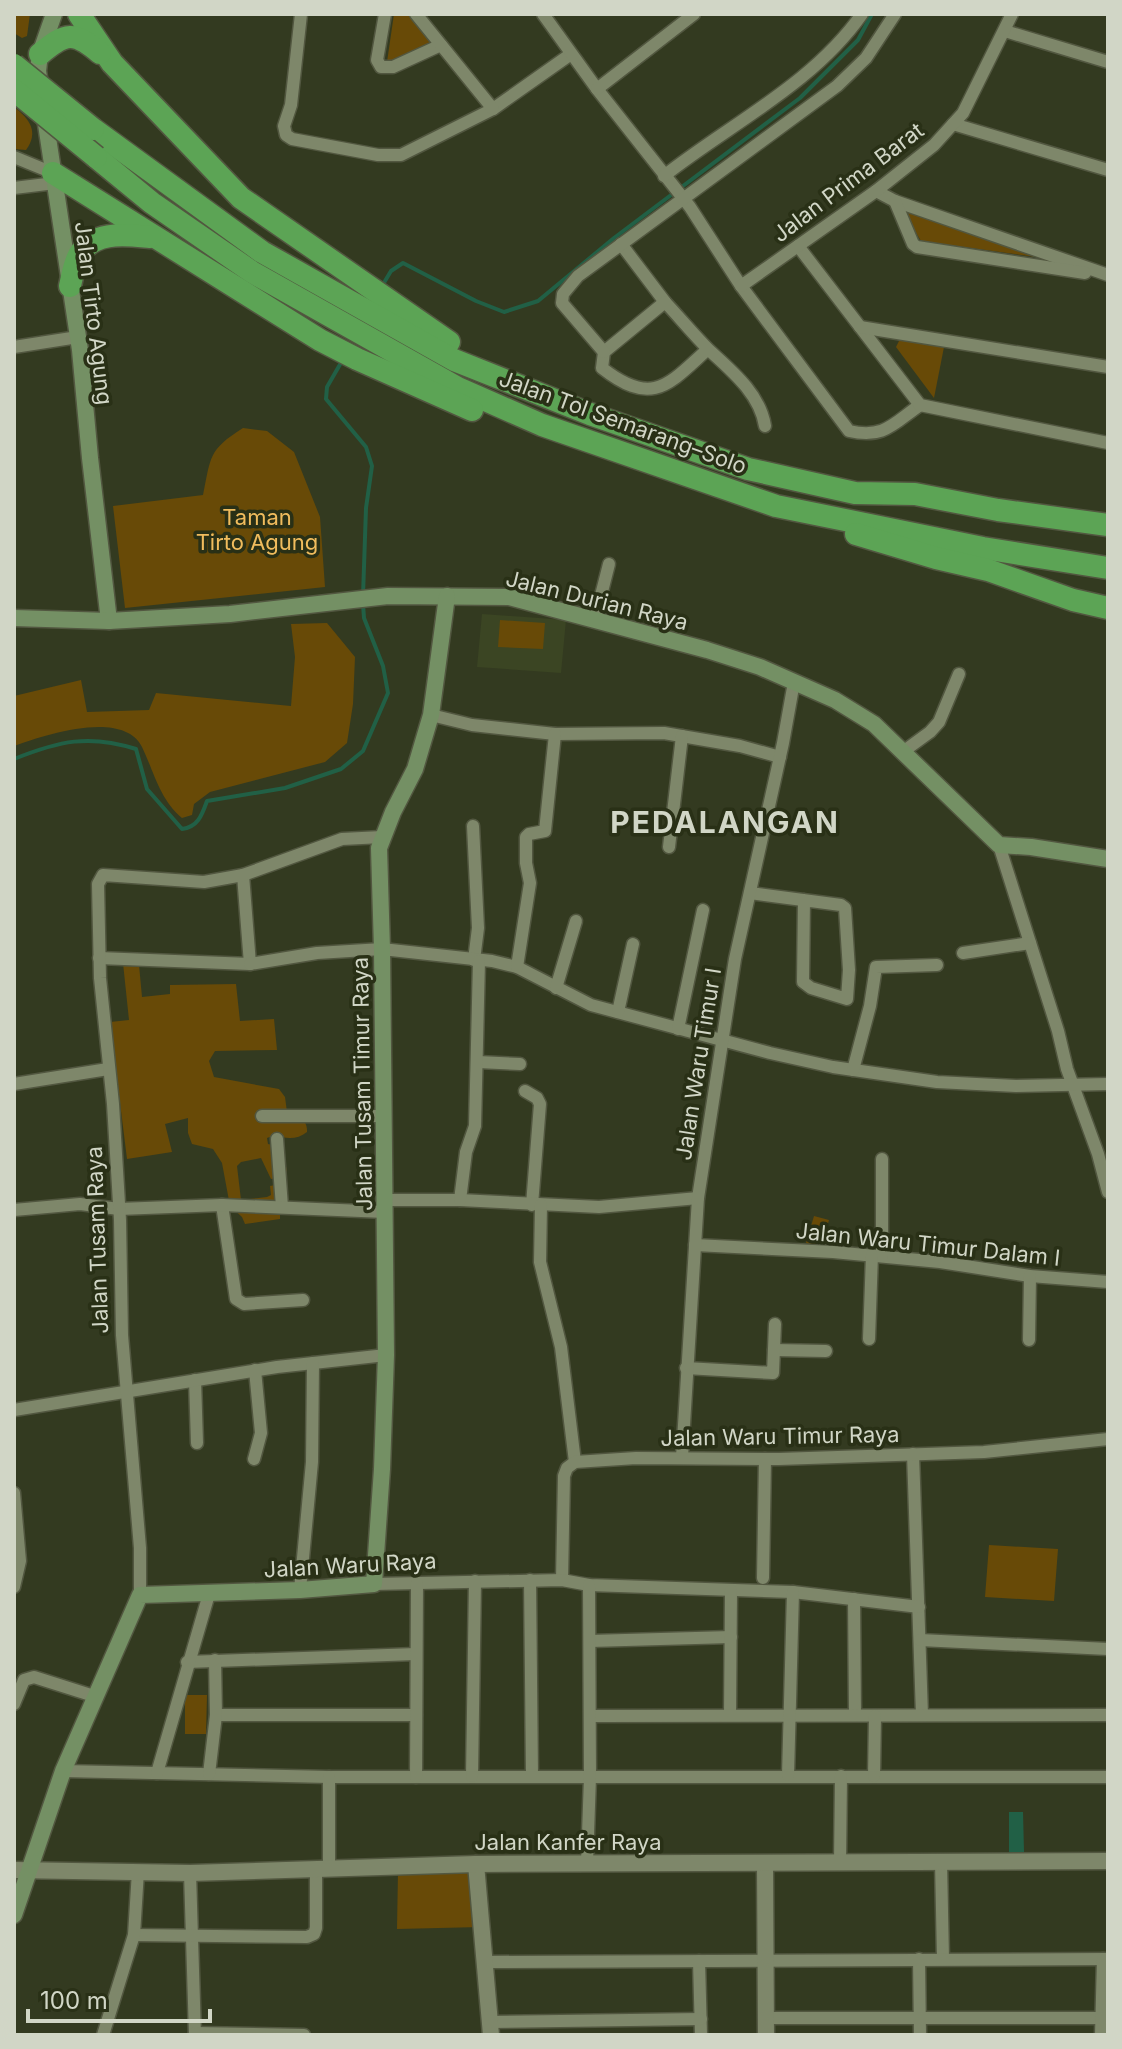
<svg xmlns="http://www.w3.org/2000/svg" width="1122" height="2049" font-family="Inter,sans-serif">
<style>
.built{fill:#3b4523}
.green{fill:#684a07}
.water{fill:#216046}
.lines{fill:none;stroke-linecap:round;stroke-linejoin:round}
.stream{stroke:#216046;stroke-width:4}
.minor-casing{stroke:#525740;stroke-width:15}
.tertiary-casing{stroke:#525740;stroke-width:19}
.secondary-casing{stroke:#525740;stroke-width:19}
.motorway-casing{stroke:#525740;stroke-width:25}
.minor{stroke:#7e876a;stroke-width:12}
.tertiary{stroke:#7e876a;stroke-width:16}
.secondary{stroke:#749064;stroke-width:16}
.motorway{stroke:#5ca455;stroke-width:22}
.motorway-bridge-casing{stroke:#525740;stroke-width:25;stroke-linecap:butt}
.motorway-bridge{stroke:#5ca455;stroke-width:22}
.labels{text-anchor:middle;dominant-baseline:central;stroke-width:7;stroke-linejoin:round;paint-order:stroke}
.street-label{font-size:22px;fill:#d1d6c6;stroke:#293016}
.park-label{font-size:22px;fill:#f0bc5d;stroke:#293016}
.district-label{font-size:30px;font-weight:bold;letter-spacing:2px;fill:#d1d6c6;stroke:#293016}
</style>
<rect width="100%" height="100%" fill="#333a20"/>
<path class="built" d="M482,614L566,620L561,673L477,667Z"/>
<g class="green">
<path d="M14,14H30L27,36L22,38L14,33Z"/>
<path d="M394,14H409L431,44L387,62Z"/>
<path d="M14,107C30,119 39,132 26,150L14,149Z"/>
<path d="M909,211L1064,261L921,241L905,215Z"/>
<path d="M900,339L944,347L934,398L896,347Z"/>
<path d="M243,428L267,431L294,452L320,517L325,587L125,608L113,506L203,495C211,457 208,450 243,428Z"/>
<path d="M500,620L545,623L543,649L498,647Z"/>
<path d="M327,623L355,657L353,704L347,743L325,762L210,792L194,804L192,815L182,818C160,800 154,772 142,747C123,709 45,735 14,746V696L81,680L87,712L149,710L156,693L291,706L295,657L291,624Z"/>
<path d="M123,963L139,965L142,997L170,994V985L236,984L240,1021L274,1019L277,1050L215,1051L209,1061L214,1077L279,1089L285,1097L287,1112C298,1117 308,1119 307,1132C297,1140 286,1139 275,1135L267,1138L268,1144L278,1146L284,1157L287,1171L284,1177L271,1179L261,1158L241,1162L237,1166L241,1200L267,1197L271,1195L270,1186L275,1185L280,1207V1219L245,1224L242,1217L230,1206L222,1163L213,1149L192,1144L188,1133V1118L165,1124L172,1152L127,1159L110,1022L129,1020Z"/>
<path d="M814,1216L829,1220L821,1247L806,1243Z"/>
<path d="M989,1545L1058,1549L1054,1601L985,1597Z"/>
<path d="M185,1695H207L206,1734H185Z"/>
<path d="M472,1867L481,1927L397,1929L398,1872Z"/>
</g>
<path class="water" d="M1009,1812H1023L1024,1852L1009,1853Z"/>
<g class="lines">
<g class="stream">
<path d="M382,286L391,271L403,263L476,301L504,312L538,301L614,238L800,98L858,40L872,14"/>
<path d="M342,361L327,387L326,399L366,447L372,466L366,508L363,596"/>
<path d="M14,759C59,741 89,734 136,749L147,789L182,829C198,827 202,815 207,801L285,788L341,769L363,751L388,693L383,666L364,618L363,604"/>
</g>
<defs>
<g id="minor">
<path d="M301,14L291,105L284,126L286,135L292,139L378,155H401L493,109L571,54"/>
<path d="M385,14L377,60L381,67H393L441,45"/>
<path d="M416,14L493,109"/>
<path d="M543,14L597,89L690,207L741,286L849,431C884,439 893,424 920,405"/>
<path d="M1005,31L1108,62"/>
<path d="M597,89L694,14"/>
<path d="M953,124L1108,170"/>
<path d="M14,157L53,173"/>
<path d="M664,176C730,124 813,84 862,14"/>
<path d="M14,188L55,183"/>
<path d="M876,191L895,201L1108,275"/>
<path d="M895,201L913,244L917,247L1085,273"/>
<path d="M621,244L665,302"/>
<path d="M798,246L920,405L1108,443"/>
<path d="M741,286L876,191L934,145L963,113L1012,14"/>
<path d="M860,327L1108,367"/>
<path d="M14,347L78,337"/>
<path d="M708,349C669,384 653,408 602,368L604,352L665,302C680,318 694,335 709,350C732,371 760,394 765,426"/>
<path d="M604,352L562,303L563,294L578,276L837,86L866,58L895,14"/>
<path d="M595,619L609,564"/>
<path d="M431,715L472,725L555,734L664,733L740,746L780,757"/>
<path d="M904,751L930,732L939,722L959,674"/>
<path d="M473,826L478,928L474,960"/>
<path d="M999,845L1058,1031L1067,1069L1098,1154L1108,1192"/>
<path d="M669,847L682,736"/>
<path d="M750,893L841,905L845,908L849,970L847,999L811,988L803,982L804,900"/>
<path d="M963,953L1030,943"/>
<path d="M99,958L250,964L243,875"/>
<path d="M250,964L317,953L382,949L492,961L517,967L591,1005L770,1053L833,1067L937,1082L1016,1086L1108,1084"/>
<path d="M517,967L530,883L526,863V837L529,834L545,831L555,734"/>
<path d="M556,988L576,921"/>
<path d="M618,1012L633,944"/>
<path d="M678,1029L703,910"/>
<path d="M478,1062L520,1064"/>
<path d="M853,1070L870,1006L876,967L937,965"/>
<path d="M14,1084L108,1069"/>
<path d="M525,1091L537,1098L540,1104L532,1205"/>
<path d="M262,1116H382"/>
<path d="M277,1139L282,1207"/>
<path d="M385,1200H460L599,1207L698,1198"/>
<path d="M460,1200L466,1152L475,1126L479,961"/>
<path d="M222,1205L236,1299L244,1304L303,1300"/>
<path d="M541,1205L540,1262L561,1347L575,1462"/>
<path d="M14,1210L80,1204L119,1209L222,1205L385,1212"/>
<path d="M695,1245L833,1252L940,1262L1030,1276L1108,1282"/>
<path d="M882,1256V1159"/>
<path d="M869,1339L872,1255"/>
<path d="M1029,1340L1030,1276"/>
<path d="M774,1350L826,1351"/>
<path d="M686,1368L773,1373L775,1324"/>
<path d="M195,1380L197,1443"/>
<path d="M14,1410L277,1367L386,1355"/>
<path d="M913,1454L922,1715"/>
<path d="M682,1457L698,1198L735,959L783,743L794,682"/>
<path d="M254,1459L261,1433L255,1370"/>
<path d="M14,1493L20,1561L14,1587"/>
<path d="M763,1578L765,1459"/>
<path d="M530,1580L532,1776"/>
<path d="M562,1580L564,1476L567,1468L575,1462L636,1458L779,1459L984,1452L1108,1439"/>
<path d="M374,1584L562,1580L589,1585L793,1592L919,1607"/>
<path d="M300,1590L312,1462L313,1363"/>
<path d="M140,1595V1548L122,1335L120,1220L113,1104L100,978L98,884L103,875L204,882L243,875L342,839L382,837"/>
<path d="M854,1599L855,1715"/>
<path d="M920,1640L1108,1649"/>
<path d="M590,1641L731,1637"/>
<path d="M187,1662L416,1654"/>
<path d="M14,1704L24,1680L34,1677L97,1697"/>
<path d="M216,1715H416"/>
<path d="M730,1715L731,1591"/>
<path d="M591,1716L1108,1715"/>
<path d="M63,1771L329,1777H1108"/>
<path d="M157,1773L209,1594"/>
<path d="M209,1774L216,1715L215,1660"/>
<path d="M788,1775L793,1592"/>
<path d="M472,1776L475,1581"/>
<path d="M874,1776L875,1716"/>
<path d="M329,1777V1868"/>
<path d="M416,1777L417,1583"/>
<path d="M941,1862L943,1959"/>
<path d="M587,1863L590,1777L589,1585"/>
<path d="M840,1863L841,1776"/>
<path d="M190,1873L195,2035"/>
<path d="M134,1935L307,1937L314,1934L316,1928V1868"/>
<path d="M919,1959L920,2035"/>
<path d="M699,1961L701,2035"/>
<path d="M484,1962L1108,1959"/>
<path d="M766,2018H1108"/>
<path d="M490,2022L701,2019"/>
<path d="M195,2033L304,2035"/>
<path d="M103,2035L134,1935L138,1871"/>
<path d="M1101,2035L1103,1959"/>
</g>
<g id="tertiary">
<path d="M476,1864L491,2035"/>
<path d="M765,1864L766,2035"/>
<path d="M14,1870L190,1873L476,1864L1108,1861"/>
</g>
<g id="secondary">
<path d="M54,14L40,54L38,71L80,350L90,458L109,621"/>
<path d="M14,618L109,621L230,614L388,596L509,597L707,650L760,667L835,700L874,724L999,845L1031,847L1108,859"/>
<path d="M14,1915L63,1771L140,1595L300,1590L374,1584L382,1469L386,1355L382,949L379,848L393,812L415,769L431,715L447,596"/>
</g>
<g id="motorway">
<path d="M79,14L112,63L241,198L449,342"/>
<path d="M40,54C66,32 74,31 100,53"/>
<path d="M93,129L262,252L454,360L590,414L748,469L855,493L915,494L998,510L1108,525"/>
<path d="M96,157L152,203L252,272L458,388L542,425L776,506L983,548L1108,568"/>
<path d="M53,173L320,340L357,359L472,410"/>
<path d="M70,286C72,277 74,264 79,255C94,230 126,235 150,237"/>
<path d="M856,534L936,558L988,570L1073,600L1108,608"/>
</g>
</defs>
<use href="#minor" class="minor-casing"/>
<use href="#tertiary" class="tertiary-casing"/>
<use href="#secondary" class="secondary-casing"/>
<use href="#motorway" class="motorway-casing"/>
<use href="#minor" class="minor"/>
<use href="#tertiary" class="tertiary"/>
<use href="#secondary" class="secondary"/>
<use href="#motorway" class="motorway"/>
<defs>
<g id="motorway-bridge">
<path d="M14,65L93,129"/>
<path d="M14,90L96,157"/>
</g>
</defs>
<use href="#motorway-bridge" class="motorway-bridge-casing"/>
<use href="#motorway-bridge" class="motorway-bridge"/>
</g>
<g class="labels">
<g class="street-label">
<text transform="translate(848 182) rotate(-37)">Jalan Prima Barat</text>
<text transform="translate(94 313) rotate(83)">Jalan Tirto Agung</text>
<text transform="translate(623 422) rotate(20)">Jalan Tol Semarang–Solo</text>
<text transform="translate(597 600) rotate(14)">Jalan Durian Raya</text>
<text transform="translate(698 1064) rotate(-81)">Jalan Waru Timur I</text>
<text transform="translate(362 1084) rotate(-91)">Jalan Tusam Timur Raya</text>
<text transform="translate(97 1240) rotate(-92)">Jalan Tusam Raya</text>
<text transform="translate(928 1244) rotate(6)">Jalan Waru Timur Dalam I</text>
<text transform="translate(780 1436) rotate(-1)">Jalan Waru Timur Raya</text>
<text transform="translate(350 1565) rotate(-3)">Jalan Waru Raya</text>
<text x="568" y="1842">Jalan Kanfer Raya</text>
</g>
<g class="park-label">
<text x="257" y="517">Taman<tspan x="257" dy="25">Tirto Agung</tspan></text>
</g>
<g class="district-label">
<text x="725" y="822">PEDALANGAN</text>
</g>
</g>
<rect width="1122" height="2049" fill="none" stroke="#d1d6c6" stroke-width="32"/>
<path d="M28 2009v12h182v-12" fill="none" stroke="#d1d6c6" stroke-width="4"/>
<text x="40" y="2009" font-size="24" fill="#d1d6c6" stroke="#293016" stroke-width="6" paint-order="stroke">100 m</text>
</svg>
